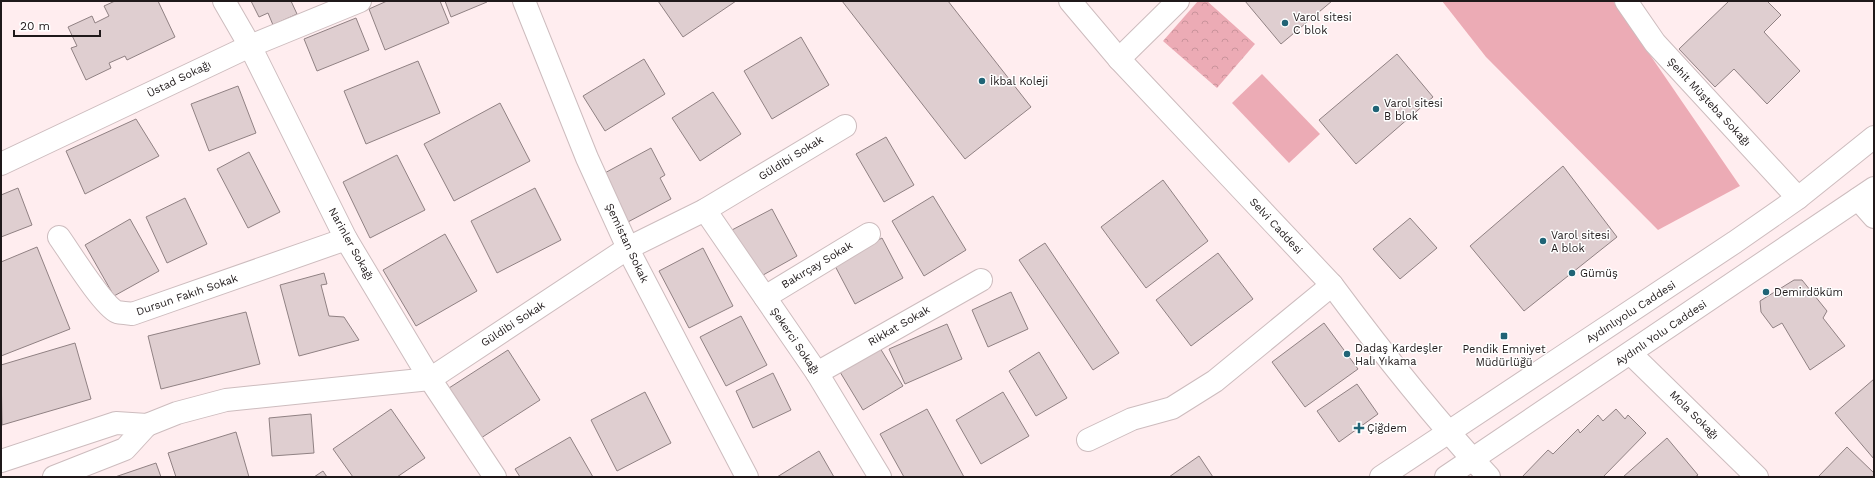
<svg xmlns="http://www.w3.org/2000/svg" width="1875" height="478" font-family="'Work Sans',sans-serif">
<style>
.grass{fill:#ecabb5}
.park{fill:url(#park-crowns)}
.building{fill:#dfced0;stroke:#908183}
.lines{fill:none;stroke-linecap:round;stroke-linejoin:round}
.street-casing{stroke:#cdbcbe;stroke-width:24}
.primary-casing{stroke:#cdbcbe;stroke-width:24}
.street{stroke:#fff;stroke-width:22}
.primary{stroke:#fff;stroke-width:22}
.poi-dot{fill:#206476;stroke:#fff;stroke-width:1.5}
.labels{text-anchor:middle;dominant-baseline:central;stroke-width:3;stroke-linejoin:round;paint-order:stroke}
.poi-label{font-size:11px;fill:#1f191a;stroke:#fff;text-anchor:start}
.street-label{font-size:11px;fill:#1f191a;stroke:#fff}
</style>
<defs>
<pattern id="park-crowns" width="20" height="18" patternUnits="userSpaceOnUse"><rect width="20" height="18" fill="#ecabb5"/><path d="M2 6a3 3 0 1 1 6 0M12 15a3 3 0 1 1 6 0" fill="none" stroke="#ca939b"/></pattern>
</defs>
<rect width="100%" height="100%" fill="#ffedef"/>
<g class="grass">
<path d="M1442,1H1613L1740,186L1658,230L1486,57Z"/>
<path d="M1262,74L1320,134L1289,163L1232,103Z"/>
</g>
<path class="park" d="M1198,1H1207L1255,44L1217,88L1163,41Z"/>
<g class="building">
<path d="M115,1H158L175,37L127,60L125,56L109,63L111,68L86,80L71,48L77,46L68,27L92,16L95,23L109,16L104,6Z"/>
<path d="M251,1H291L297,14L273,25L268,13L259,17Z"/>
<path d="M387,1H440L449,23L385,50L369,9Z"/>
<path d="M445,1H486L487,2L451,17Z"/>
<path d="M658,1H736L683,37Z"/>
<path d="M842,1H948L1031,107L965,159Z"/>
<path d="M1245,1H1332L1281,44Z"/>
<path d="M1729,1H1767L1781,15L1764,32L1800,71L1767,104L1734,69L1715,87L1679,49Z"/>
<path d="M356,18L369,50L317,71L304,39Z"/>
<path d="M801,37L829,85L772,119L744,71Z"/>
<path d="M1397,54L1433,97L1356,164L1319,120Z"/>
<path d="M644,59L665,94L605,131L583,96Z"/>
<path d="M418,61L440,113L366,144L344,91Z"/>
<path d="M238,86L256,133L209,151L191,104Z"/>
<path d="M713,92L741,134L700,161L672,118Z"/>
<path d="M500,103L530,161L454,201L424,144Z"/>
<path d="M136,119L159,156L85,194L66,151Z"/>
<path d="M886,137L914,185L884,202L856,154Z"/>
<path d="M651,148L665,175L660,178L671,199L626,223L601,175Z"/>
<path d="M249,152L280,212L248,228L217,169Z"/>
<path d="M397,155L425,210L370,238L343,182Z"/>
<path d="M1563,166L1617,237L1524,311L1470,246Z"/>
<path d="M1163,180L1208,241L1146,288L1101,227Z"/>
<path d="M18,188L32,225L1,237V195Z"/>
<path d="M535,188L561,240L497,273L471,221Z"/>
<path d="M933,196L966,250L924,276L892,221Z"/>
<path d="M185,198L207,244L167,263L146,217Z"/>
<path d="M772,209L797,256L756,279L730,231Z"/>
<path d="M1410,218L1437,248L1400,279L1373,249Z"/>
<path d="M130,219L159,271L114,296L85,245Z"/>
<path d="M445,234L477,291L416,326L383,270Z"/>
<path d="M882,238L903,278L855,304L834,264Z"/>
<path d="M1045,243L1119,353L1093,370L1019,260Z"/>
<path d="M37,247L70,329L1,356V262Z"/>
<path d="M703,248L733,306L689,328L659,271Z"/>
<path d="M1218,253L1253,299L1191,346L1156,300Z"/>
<path d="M324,273L327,284L321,285L329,316L344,317L359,340L299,356L280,285Z"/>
<path d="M1794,280H1802L1827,311L1823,318L1845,346L1810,370L1782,323L1773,328L1761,312L1760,301Z"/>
<path d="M1011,292L1028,329L988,347L972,310Z"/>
<path d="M246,312L260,364L161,389L148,336Z"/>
<path d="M741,316L767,365L726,386L700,337Z"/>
<path d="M1324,323L1358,369L1305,407L1272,362Z"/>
<path d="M947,324L962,359L905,384L889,349Z"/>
<path d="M75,343L91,399L2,425L1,365Z"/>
<path d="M880,348L903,386L863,410L840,372Z"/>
<path d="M508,350L540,400L481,438L449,388Z"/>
<path d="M1039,352L1067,398L1036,416L1009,371Z"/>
<path d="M773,373L791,410L753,428L736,391Z"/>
<path d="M1874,379V459L1835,413Z"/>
<path d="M1357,384L1378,414L1339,442L1317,411Z"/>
<path d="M645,392L671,443L617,471L591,420Z"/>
<path d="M1003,392L1029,436L981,464L956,420Z"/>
<path d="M391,409L425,458L397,477H353L333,449Z"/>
<path d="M927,409L964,477H904L880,434Z"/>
<path d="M1616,409L1625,419L1628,415L1646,433L1603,477H1522L1548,450L1553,454L1578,429L1580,433L1598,415L1603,421Z"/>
<path d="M311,414L314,453L272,456L269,418Z"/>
<path d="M236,432L249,477H176L168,453Z"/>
<path d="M570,437L593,477H520L515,469Z"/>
<path d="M1667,438L1698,475L1695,477H1623Z"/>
<path d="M1847,447L1874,473V477H1818Z"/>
<path d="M819,451L834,477H777Z"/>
<path d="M1199,456L1213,477H1169Z"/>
<path d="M156,463L161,477H115Z"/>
<path d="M323,471L327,477H314Z"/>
</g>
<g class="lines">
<defs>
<g id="street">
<path d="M224,1L250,46L346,239L430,379L495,477"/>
<path d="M524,1L587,158L633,259L747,477"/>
<path d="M1070,1L1119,59L1332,285C1381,351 1433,417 1489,477"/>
<path d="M1626,1L1655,43L1798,198"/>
<path d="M1119,59L1178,1"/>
<path d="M1,164L250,46L360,1"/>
<path d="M1858,199L1874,217"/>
<path d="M705,210L817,373L880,477"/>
<path d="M59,237C69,251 103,306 117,312C121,313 128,313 132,314L346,239"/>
<path d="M765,297L869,234"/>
<path d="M1631,354L1757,477"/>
<path d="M817,373L981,280"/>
<path d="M1088,440L1132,419L1172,408L1215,381L1332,285"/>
<path d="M1,461L116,423L147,425L177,413L226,400L430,379L628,248L705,210L845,126"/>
<path d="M54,477L125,449L147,425"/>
</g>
<g id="primary">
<path d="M1381,477L1735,242L1798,198L1874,137"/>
<path d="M1446,477L1874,188"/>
</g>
</defs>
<use href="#street" class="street-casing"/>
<use href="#primary" class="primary-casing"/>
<use href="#street" class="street"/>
<use href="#primary" class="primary"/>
</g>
<g class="poi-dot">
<circle cx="1285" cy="23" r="4"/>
<circle cx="982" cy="81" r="4"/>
<circle cx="1376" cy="109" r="4"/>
<circle cx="1543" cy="241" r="4"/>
<circle cx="1572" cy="273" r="4"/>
<circle cx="1766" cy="292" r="4"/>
<rect x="1500" y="332" width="8" height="8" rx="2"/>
<circle cx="1347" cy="354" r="4"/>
<path d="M1357 422h4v4h4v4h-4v4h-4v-4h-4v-4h4z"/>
</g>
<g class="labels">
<g class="poi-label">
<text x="1293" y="17">Varol sitesi<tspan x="1293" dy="13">C blok</tspan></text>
<text x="990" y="81">İkbal Koleji</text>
<text x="1384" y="103">Varol sitesi<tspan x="1384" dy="13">B blok</tspan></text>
<text x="1551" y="235">Varol sitesi<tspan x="1551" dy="13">A blok</tspan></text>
<text x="1580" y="273">Gümüş</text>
<text x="1774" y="292">Demirdöküm</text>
<text x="1355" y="348">Dadaş Kardeşler<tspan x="1355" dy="13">Halı Yıkama</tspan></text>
<text x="1504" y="349" text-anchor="middle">Pendik Emniyet<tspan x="1504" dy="13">Müdürlüğü</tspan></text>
<text x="1367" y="428">Çiğdem</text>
</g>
<g class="street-label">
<text transform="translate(179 79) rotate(-26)">Üstad Sokağı</text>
<text transform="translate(1709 102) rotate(47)">Şehit Müşteba Sokağı</text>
<text transform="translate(791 158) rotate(-32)">Güldibi Sokak</text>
<text transform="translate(1276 226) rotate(47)">Selvi Caddesi</text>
<text transform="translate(627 243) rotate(65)">Şemistan Sokak</text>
<text transform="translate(351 244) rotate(61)">Narinler Sokağı</text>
<text transform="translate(817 265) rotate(-31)">Bakırçay Sokak</text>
<text transform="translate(187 295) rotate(-19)">Dursun Fakıh Sokak</text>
<text transform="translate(1631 312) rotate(-33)">Aydınlıyolu Caddesi</text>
<text transform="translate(513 324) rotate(-33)">Güldibi Sokak</text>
<text transform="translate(899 326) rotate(-30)">Rikkat Sokak</text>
<text transform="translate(1661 333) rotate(-34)">Aydınlı Yolu Caddesi</text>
<text transform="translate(795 341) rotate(56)">Şekerci Sokağı</text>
<text transform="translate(1694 415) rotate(45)">Mola Sokağı</text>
</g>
</g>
<rect width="1875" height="478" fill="none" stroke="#1f191a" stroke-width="4"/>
<path d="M14 30v6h86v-6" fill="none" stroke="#1f191a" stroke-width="2"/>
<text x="20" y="30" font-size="12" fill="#1f191a" stroke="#ffffff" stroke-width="3" paint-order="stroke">20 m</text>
</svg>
